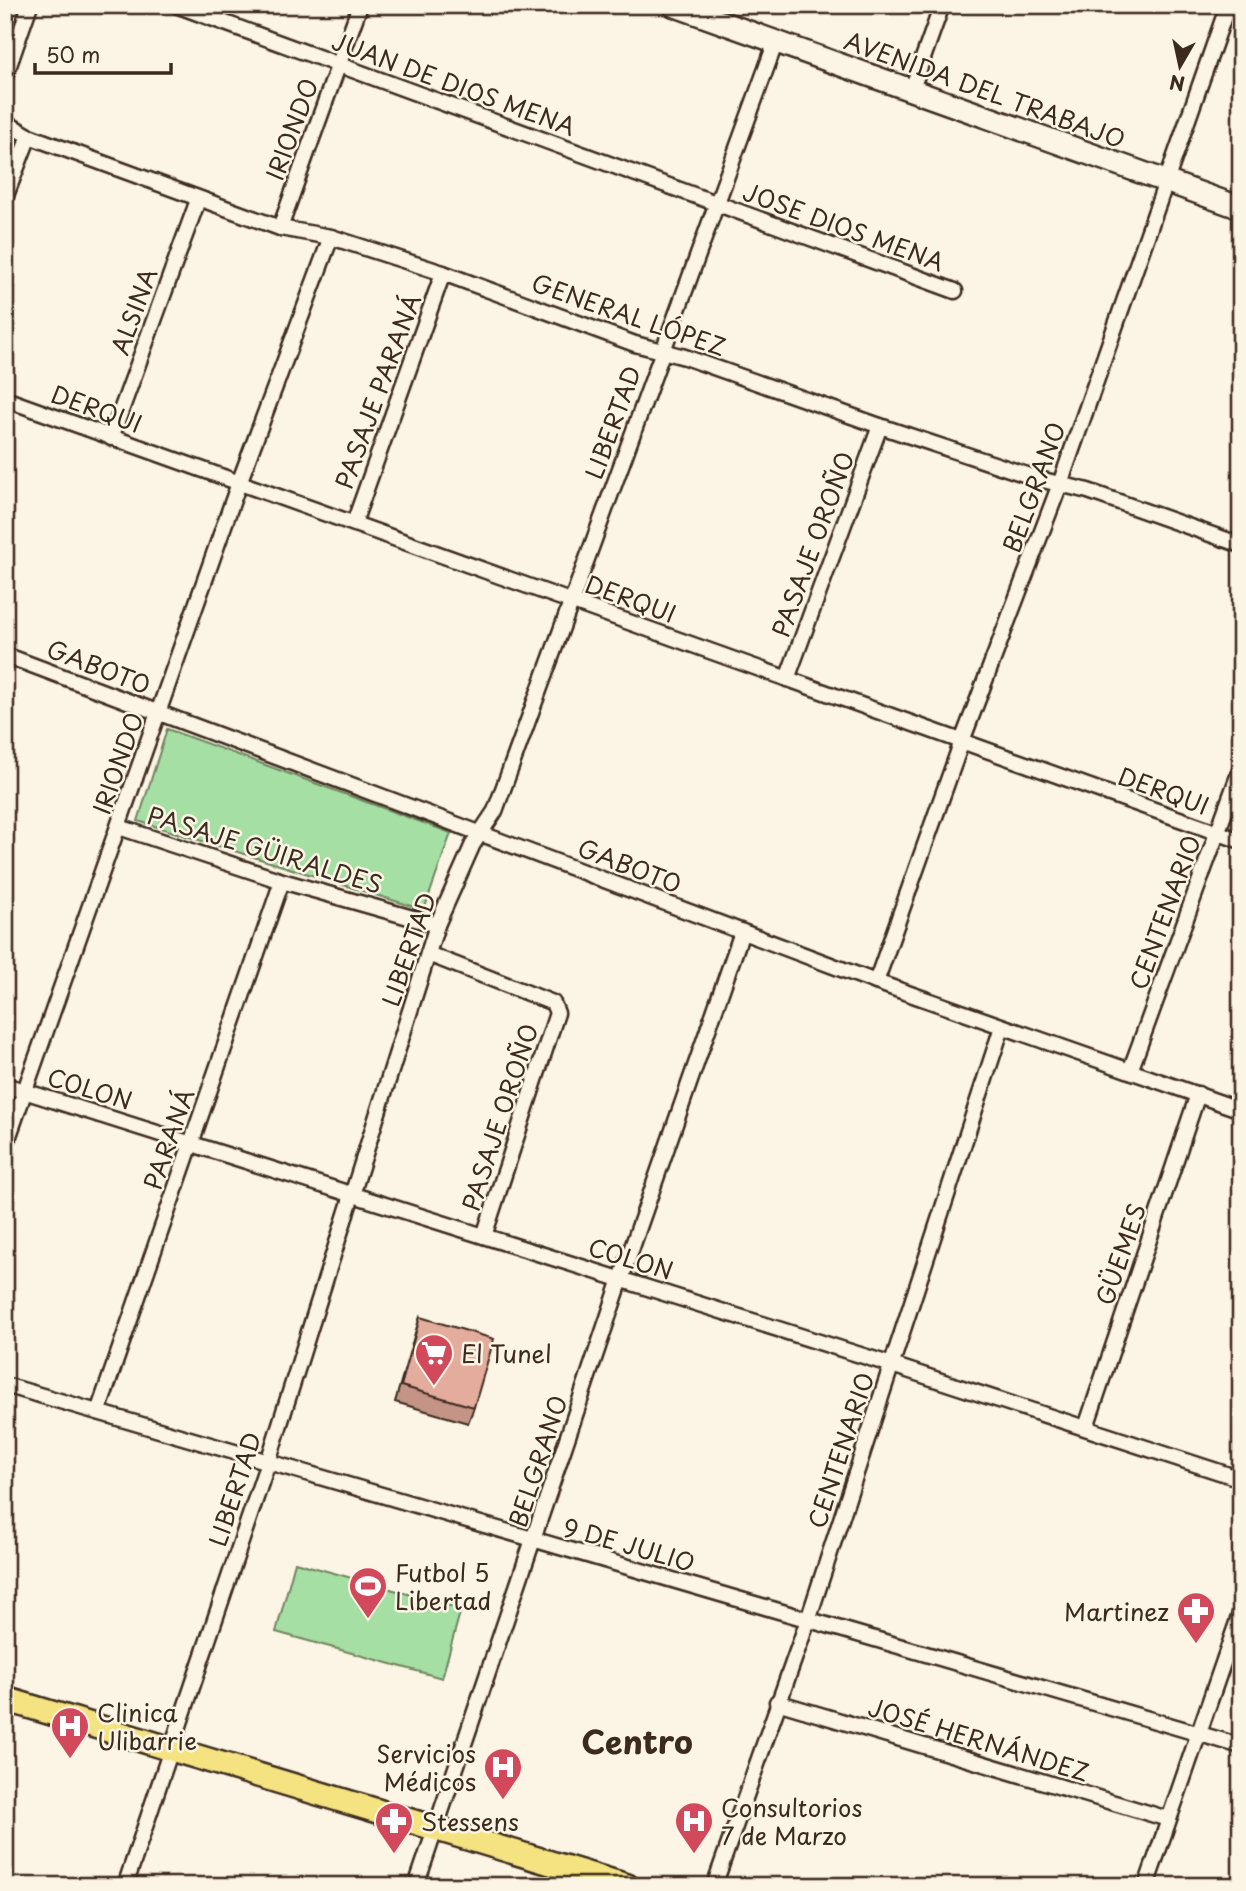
<svg xmlns="http://www.w3.org/2000/svg" width="1246" height="1891" font-family="'Playpen Sans',sans-serif">
<style>
.green{fill:#a6dfa3;stroke:#708460;stroke-width:2}
.lines{fill:none;stroke-linecap:round;stroke-linejoin:round}
.street-casing{stroke:#3b2a1e;stroke-width:19}
.secondary-casing{stroke:#3b2a1e;stroke-width:26}
.primary-casing{stroke:#3b2a1e;stroke-width:28}
.street{stroke:#fcf5e5;stroke-width:14}
.secondary{stroke:#fcf5e5;stroke-width:21}
.primary{stroke:#f5e382;stroke-width:23}
.wall{fill:#c49486;stroke:#3b2a1e;stroke-width:2}
.building{fill:#e4ac9c;stroke:#3b2a1e;stroke-width:2}
.labels{text-anchor:middle;dominant-baseline:central;stroke-width:5;stroke-linejoin:round;paint-order:stroke}
.street-label{font-size:24px;fill:#3b2a1e;stroke:#fcf5e5}
.poi-label{font-size:24px;fill:#3b2a1e;stroke:#fcf5e5;text-anchor:start}
.district-label{font-size:32px;font-weight:bold;fill:#3b2a1e;stroke:#fcf5e5}
</style>
<rect width="100%" height="100%" fill="#fcf5e5"/>
<filter id="ink" filterUnits="userSpaceOnUse"><feTurbulence type="fractalNoise" baseFrequency=".0143" numOctaves="2"/><feDisplacementMap in="SourceGraphic" scale="14" xChannelSelector="R" yChannelSelector="G"/><feConvolveMatrix kernelMatrix="1 2 1 2 8 2 1 2 1" color-interpolation-filters="sRGB"/></filter>
<g filter="url(#ink)">
<g class="green">
<path d="M167,729L451,833L424,910L138,821Z"/>
<path d="M295,1562L461,1609L442,1678L276,1632Z"/>
</g>
<g class="lines">
<defs>
<g id="street">
<path d="M176,5L955,291"/>
<path d="M5,77L30,5"/>
<path d="M912,89L942,5"/>
<path d="M5,122L29,136L280,228L331,237L443,273L635,344L685,357L880,426L1039,479L1088,491L1241,545"/>
<path d="M5,198L29,136"/>
<path d="M280,228L360,5"/>
<path d="M5,399L1241,841"/>
<path d="M111,438L198,200"/>
<path d="M354,523L443,273"/>
<path d="M5,655L876,982L1241,1110"/>
<path d="M787,679L880,426"/>
<path d="M119,827L282,881L437,925"/>
<path d="M428,954L553,1003L557,1013L484,1236"/>
<path d="M876,982L962,741L1060,484L1228,5"/>
<path d="M1130,1071L1241,768"/>
<path d="M5,1085L892,1365L1241,1479"/>
<path d="M5,1147L239,483L331,237"/>
<path d="M5,1385L1241,1746"/>
<path d="M98,1412L282,881"/>
<path d="M1086,1427L1198,1094"/>
<path d="M777,1702L1168,1819"/>
<path d="M125,1886L268,1462L437,925L473,844L495,811L775,44"/>
<path d="M416,1886L621,1279L742,932"/>
<path d="M714,1886L808,1620L1002,1027"/>
<path d="M1146,1886L1241,1611"/>
</g>
<path id="secondary" d="M673,5L1241,208"/>
<path id="primary" d="M5,1699L627,1886"/>
</defs>
<use href="#street" class="street-casing"/>
<use href="#secondary" class="secondary-casing"/>
<use href="#primary" class="primary-casing"/>
<use href="#street" class="street"/>
<use href="#secondary" class="secondary"/>
<use href="#primary" class="primary"/>
</g>
<path class="wall" d="M420,1317L474,1407L468,1423L395,1402L415,1333Z"/>
<path class="building" d="M420,1317L494,1339L474,1407L401,1386Z"/>
</g>
<defs>
<symbol id="supermarket-pin" viewBox="-11 -11 22 30"><path d="M0 17L-7.5 6A9.5 9.5 0 1 1 7.5 6Z" fill="#d1495b" stroke="#fcf5e5"/><path d="M-6-5.5h2.5l.6 2H6L4.5 2H-2.5L-4.4-4H-6ZM-1.5 3.2a1.3 1.3 0 1 0 .1 0ZM3 3.2a1.3 1.3 0 1 0 .1 0Z" fill="#fff"/></symbol>
<symbol id="stadium-pin" viewBox="-11 -11 22 30"><path d="M0 17L-7.5 6A9.5 9.5 0 1 1 7.5 6Z" fill="#d1495b" stroke="#fcf5e5"/><path d="M0-5a6.5 5 0 1 0 0 10a6.5 5 0 1 0 0-10ZM-3.5-1.8h7v3.6h-7Z" fill="#fff"/></symbol>
<symbol id="pharmacy-pin" viewBox="-11 -11 22 30"><path d="M0 17L-7.5 6A9.5 9.5 0 1 1 7.5 6Z" fill="#d1495b" stroke="#fcf5e5"/><path d="M-2-6h4v4h4v4h-4v4h-4v-4h-4v-4h4Z" fill="#fff"/></symbol>
<symbol id="hospital-pin" viewBox="-11 -11 22 30"><path d="M0 17L-7.5 6A9.5 9.5 0 1 1 7.5 6Z" fill="#d1495b" stroke="#fcf5e5"/><path d="M-5-5h3v3.5h4V-5h3V5h-3V1.5h-4V5h-3Z" fill="#fff"/></symbol>
</defs>
<g fill-rule="evenodd">
<use href="#supermarket-pin" x="412" y="1331" width="44" height="60"/>
<use href="#stadium-pin" x="346" y="1564" width="44" height="60"/>
<use href="#pharmacy-pin" x="1174" y="1589" width="44" height="60"/>
<use href="#hospital-pin" x="48" y="1704" width="44" height="60"/>
<use href="#hospital-pin" x="481" y="1745" width="44" height="60"/>
<use href="#pharmacy-pin" x="372" y="1799" width="44" height="60"/>
<use href="#hospital-pin" x="672" y="1799" width="44" height="60"/>
</g>
<g class="labels">
<g class="street-label">
<text transform="translate(454 83) rotate(20)">JUAN DE DIOS MENA</text>
<text transform="translate(985 89) rotate(20)">AVENIDA DEL TRABAJO</text>
<text transform="translate(291 129) rotate(-70)">IRIONDO</text>
<text transform="translate(844 226) rotate(20)">JOSE DIOS MENA</text>
<text transform="translate(133 311) rotate(-70)">ALSINA</text>
<text transform="translate(629 314) rotate(19)">GENERAL LÓPEZ</text>
<text transform="translate(377 391) rotate(-70)">PASAJE PARANÁ</text>
<text transform="translate(97 408) rotate(20)">DERQUI</text>
<text transform="translate(612 422) rotate(-70)">LIBERTAD</text>
<text transform="translate(1033 487) rotate(-70)">BELGRANO</text>
<text transform="translate(812 544) rotate(-70)">PASAJE OROÑO</text>
<text transform="translate(631 598) rotate(20)">DERQUI</text>
<text transform="translate(99 666) rotate(21)">GABOTO</text>
<text transform="translate(117 763) rotate(-71)">IRIONDO</text>
<text transform="translate(1164 790) rotate(20)">DERQUI</text>
<text transform="translate(265 849) rotate(17)">PASAJE GÜIRALDES</text>
<text transform="translate(630 865) rotate(21)">GABOTO</text>
<text transform="translate(1164 912) rotate(-70)">CENTENARIO</text>
<text transform="translate(408 949) rotate(-71)">LIBERTAD</text>
<text transform="translate(90 1088) rotate(17)">COLON</text>
<text transform="translate(499 1117) rotate(-72)">PASAJE OROÑO</text>
<text transform="translate(168 1139) rotate(-71)">PARANÁ</text>
<text transform="translate(1120 1254) rotate(-71)">GÜEMES</text>
<text transform="translate(631 1258) rotate(17)">COLON</text>
<text transform="translate(840 1450) rotate(-72)">CENTENARIO</text>
<text transform="translate(537 1461) rotate(-72)">BELGRANO</text>
<text transform="translate(234 1489) rotate(-72)">LIBERTAD</text>
<text transform="translate(629 1544) rotate(16)">9 DE JULIO</text>
<text transform="translate(979 1739) rotate(17)">JOSÉ HERNÁNDEZ</text>
</g>
<g class="poi-label">
<text x="461" y="1353">El Tunel</text>
<text x="395" y="1572">Futbol 5<tspan x="395" dy="28">Libertad</tspan></text>
<text x="1169" y="1611" text-anchor="end">Martinez</text>
<text x="97" y="1712">Clinica<tspan x="97" dy="28">Ulibarrie</tspan></text>
<text x="476" y="1753" text-anchor="end">Servicios<tspan x="476" dy="28">Médicos</tspan></text>
<text x="721" y="1807">Consultorios<tspan x="721" dy="28">7 de Marzo</tspan></text>
<text x="421" y="1821">Stessens</text>
</g>
<g class="district-label">
<text x="637" y="1741">Centro</text>
</g>
</g>
<rect width="1246" height="1891" fill="none" stroke="#fcf5e5" stroke-width="28"/>
<rect x="14" y="14" width="1218" height="1863" fill="none" stroke="#3b2a1e" stroke-width="2.5" filter="url(#ink)"/>
<g transform="translate(1180 66) rotate(189)" stroke="#fcf5e5" stroke-width="5" paint-order="stroke">
<path d="M0-5L12 26L0 18L-12 26Z" fill="#3b2a1e"/>
<text y="-10" font-size="19" font-weight="bold" text-anchor="middle" fill="#3b2a1e">N</text>
</g>
<path d="M35 63v10h136v-10" fill="none" stroke="#3b2a1e" stroke-width="3.5"/>
<text x="46" y="63" font-size="21" fill="#3b2a1e" stroke="#fcf5e5" stroke-width="5" paint-order="stroke">50 m</text>
</svg>
